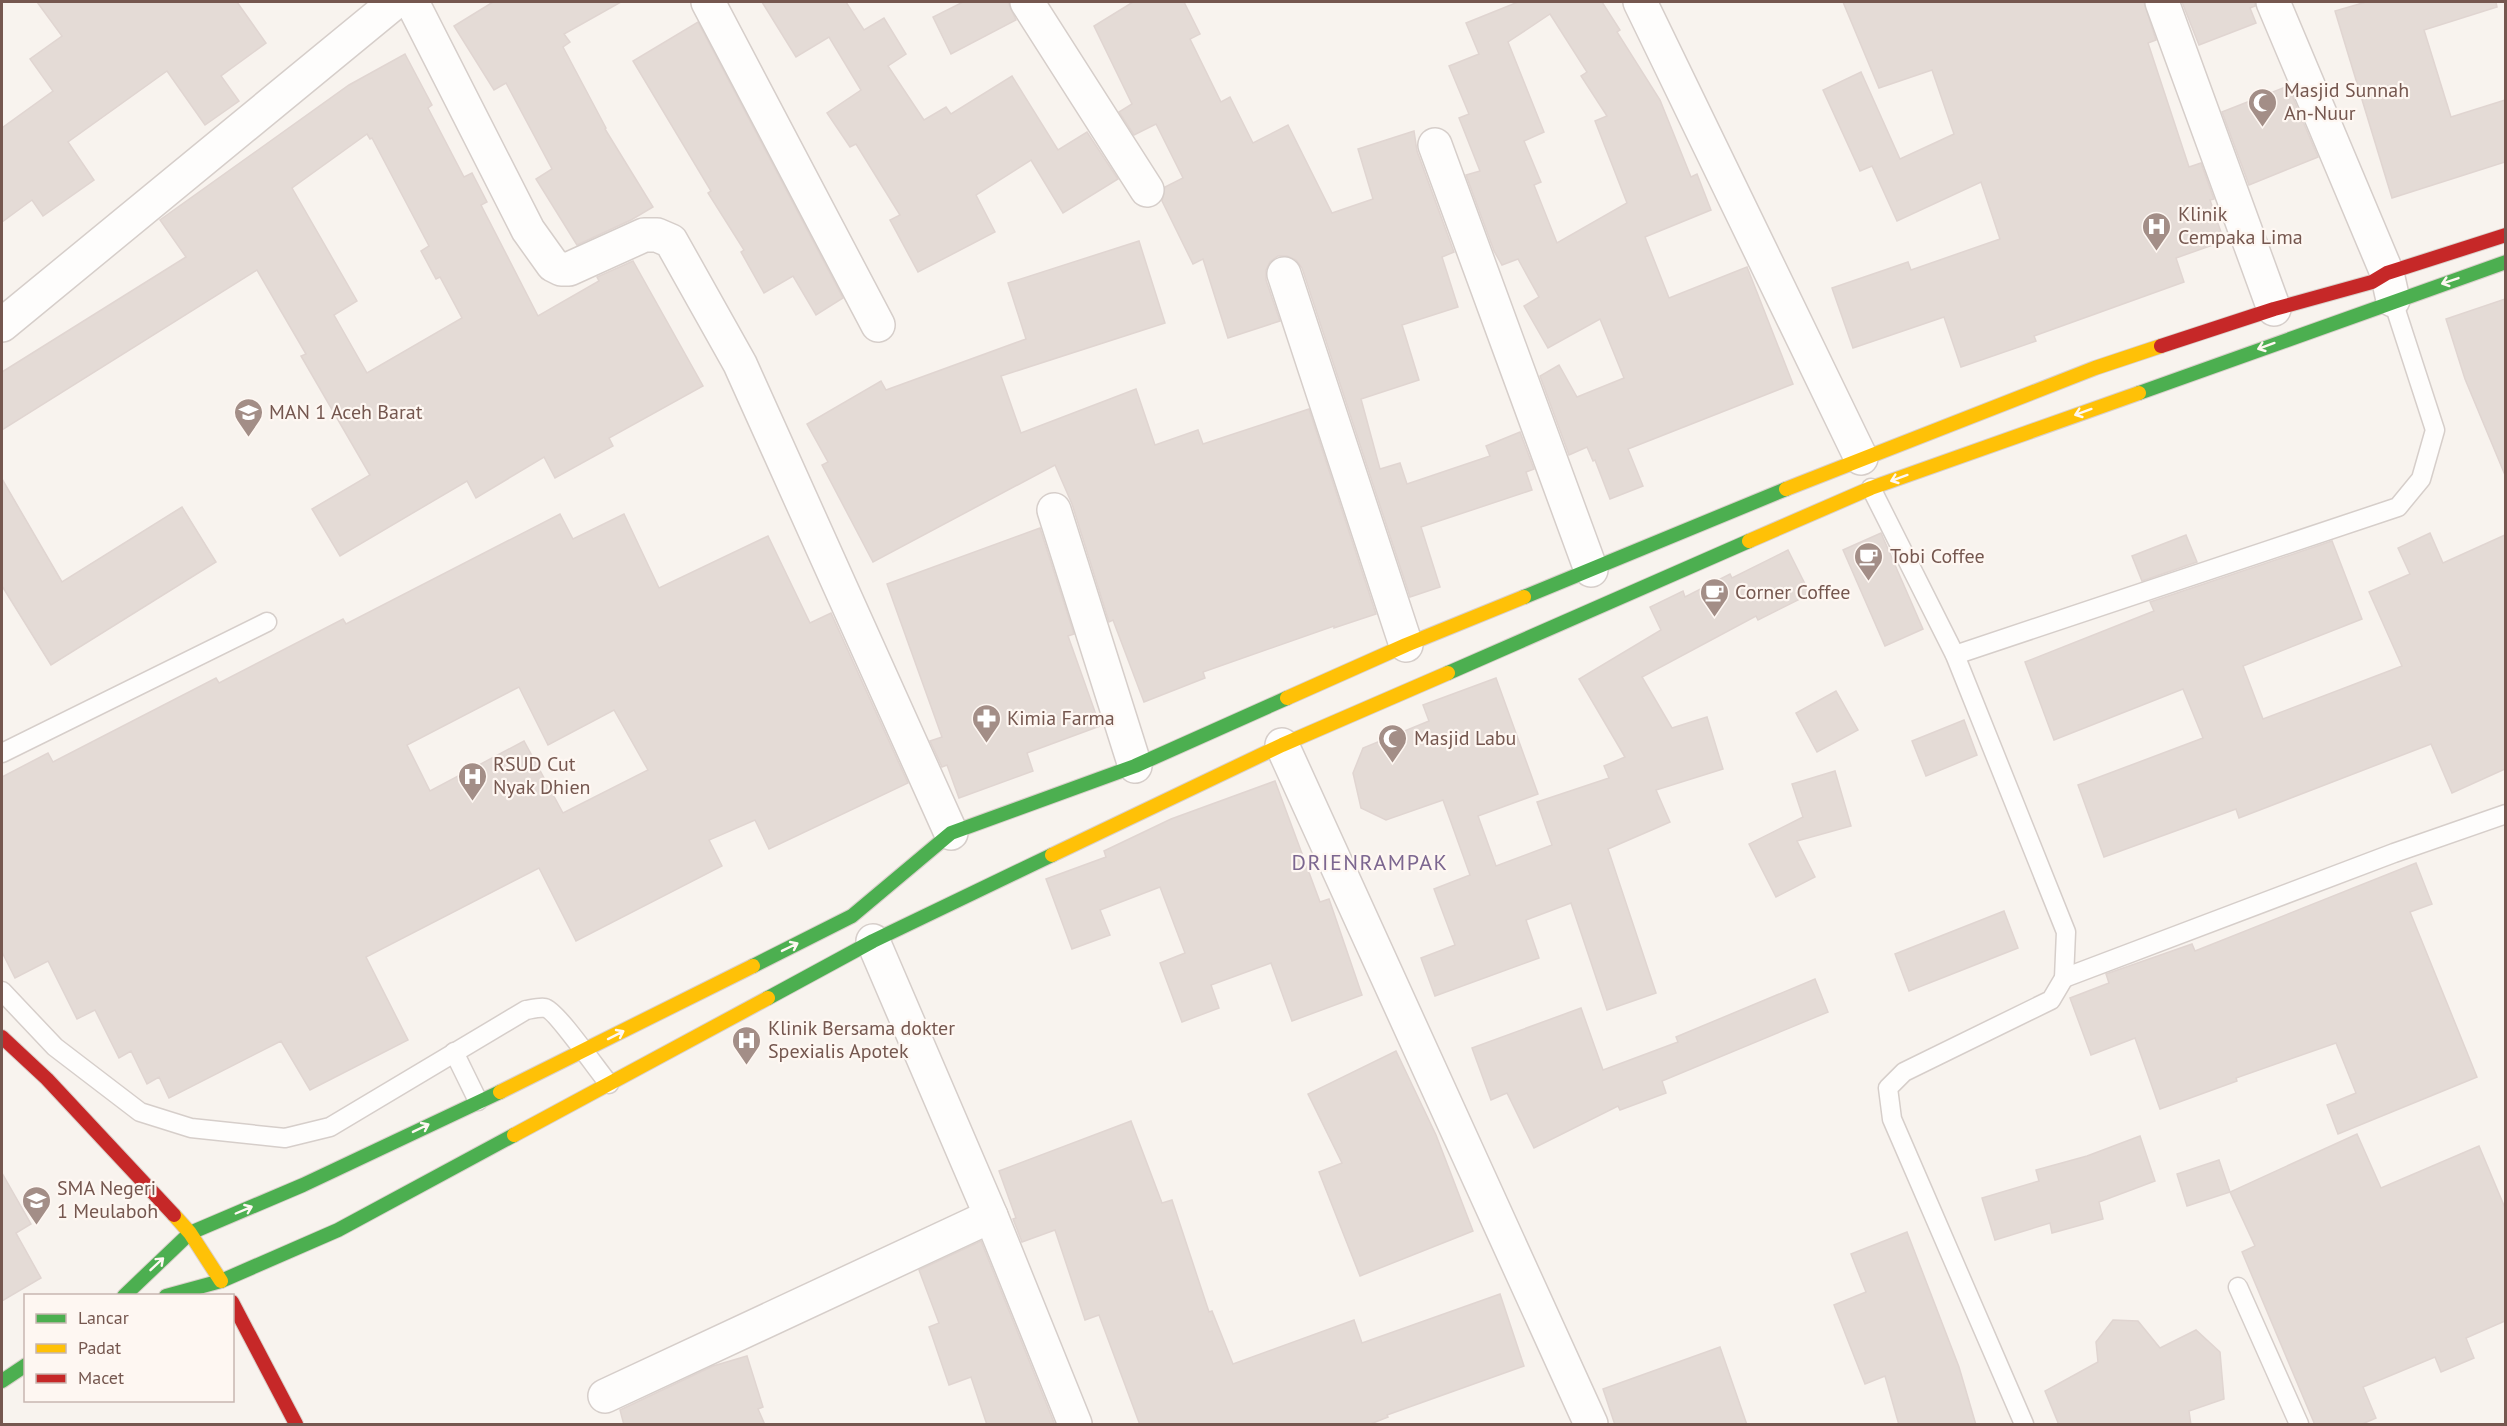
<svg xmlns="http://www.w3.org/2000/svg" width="2507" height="1426" font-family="'PT Sans',sans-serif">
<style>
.building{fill:#e4dbd6;stroke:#e0d5d1;stroke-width:1.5;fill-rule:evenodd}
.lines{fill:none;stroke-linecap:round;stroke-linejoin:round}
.lane-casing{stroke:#d6ceca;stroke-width:21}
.street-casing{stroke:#d6ceca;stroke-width:36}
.fast-casing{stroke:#d9d0cb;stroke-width:16}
.slow-casing{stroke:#d9d0cb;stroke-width:16}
.jam-casing{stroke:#d9d0cb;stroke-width:16}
.lane{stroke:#fefdfc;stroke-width:18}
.street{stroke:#fefdfc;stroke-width:33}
.fast{stroke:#4caf50;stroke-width:14}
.slow{stroke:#ffc107;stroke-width:14}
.jam{stroke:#c62828;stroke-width:14}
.oneway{stroke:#fef7f2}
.labels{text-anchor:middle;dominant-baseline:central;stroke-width:4.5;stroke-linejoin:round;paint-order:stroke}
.poi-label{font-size:20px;fill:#75574f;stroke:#fef7f2;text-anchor:start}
.quarter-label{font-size:22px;letter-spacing:1.5px;fill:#7c6790;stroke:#fef7f2}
</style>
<rect width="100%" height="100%" fill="#f8f3ee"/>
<g class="building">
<path d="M37,2H237L266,43L221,76L239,101L205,125L167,71L68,142L94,180L43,216L32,200L2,222V128L53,91L30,59L62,36Z"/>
<path d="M493,2H621L564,34L570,42L563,47L606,128L605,129L653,207L631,220L577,245L536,179L552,169L506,83L494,90L454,26Z"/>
<path d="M762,2H846L864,30L884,18L906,54L888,66L924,120L946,107L951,114L1012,76L1058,150L1087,132L1118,179L1063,213L1031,160L976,195L995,232L918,272L890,220L900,215L856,144L850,147L827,113L861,90L829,37L796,57Z"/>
<path d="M963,2H1008L1016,20L951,54L933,17Z"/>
<path d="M1133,2H1184L1200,34L1190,39L1221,102L1230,97L1253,143L1288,125L1332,213L1373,199L1358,149L1414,131L1417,151L1454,252L1442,257L1458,307L1402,325L1419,380L1361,399L1380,469L1400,463L1407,484L1490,456L1486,446L1520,432L1534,469L1526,472L1532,490L1421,527L1440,587L1410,597L1302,268L1296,260L1287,256H1278L1270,262L1266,270V280L1280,321L1228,338L1203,259L1193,264L1162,201L1165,187L1183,178L1156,124L1134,135L1119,112L1132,104L1094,26Z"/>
<path d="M1518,2H1602L1620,30L1617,32L1660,100L1691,177L1697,174L1711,210L1645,237L1669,298L1747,267L1793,384L1628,449L1643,486L1610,499L1595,460L1593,461L1587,447L1569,455L1540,376L1559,365L1577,397L1624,378L1600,319L1548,348L1524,306L1539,297L1518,259L1502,265L1494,251L1466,175L1480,171L1459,118L1469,114L1449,66L1479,54L1466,23ZM1550,14L1587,72L1581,76L1607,116L1595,121L1627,203L1557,243L1534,185L1541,182L1524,141L1544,132L1508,42Z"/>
<path d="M1843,2H2144L2156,40L2148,43L2189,167L2201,163L2214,199L2210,200L2224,241L2176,258L2184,282L2034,336L2036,341L1961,367L1944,317L1853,348L1832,288L1908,262L1911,270L2000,239L1981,182L1897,221L1872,166L1860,171L1823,90L1861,72L1900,159L1954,134L1932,70L1879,88Z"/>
<path d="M2182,2H2255V6L2250,8L2256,23L2199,45Z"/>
<path d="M2366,2H2496L2497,7L2424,30L2451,117L2505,100V162L2392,198L2335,11Z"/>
<path d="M698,22L843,298L816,315L793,276L764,293L741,252L744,250L708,193L711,191L633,61Z"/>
<path d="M405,54L432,105L428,108L464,177L472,173L487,202L481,205L538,316L599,281L597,277L633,261L703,386L609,438L613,446L555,478L544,457L476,498L467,481L340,556L312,509L370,475L301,356L306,354L257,270L2,430V372L186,257L160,220L349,85ZM367,134L370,139L372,138L429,246L421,251L436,279L440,277L462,318L367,373L334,315L357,301L292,188Z"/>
<path d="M2288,86L2318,157L2249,185L2222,112Z"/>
<path d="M1139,241L1165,323L1001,376L1021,433L1136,389L1155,445L1198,430L1203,444L1309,409L1376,614L1334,628V626L1203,672L1205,678L1144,702L1113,620L1109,622L1072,504L1055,465L873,562L822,465L828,462L807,424L881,381L886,390L1026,339L1008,283Z"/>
<path d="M2505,299V475L2465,379L2446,319Z"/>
<path d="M2,479L62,582L182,507L216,562L51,665L2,586Z"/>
<path d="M560,514L573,539L624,514L659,588L768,536L810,623L831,613L908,783L769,849L755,820L709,840L722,866L576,941L539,868L366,957L408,1040L310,1090L281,1041L169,1098L159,1077L147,1084L131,1051L119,1058L95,1010L77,1019L48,961L15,978L2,952V777L48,753L53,762L216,678L219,683L343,619L346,624ZM519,687L548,745L614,710L648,770L563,813L524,741L430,791L407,745Z"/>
<path d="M1040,528L1074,634L1068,636L1100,726L1027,753L1033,771L959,798L947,765L942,767L930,741L942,737L887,584Z"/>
<path d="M1881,533L1923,629L1885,646L1843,550Z"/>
<path d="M2430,533L2443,563L2505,535V769L2452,793L2431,744L2239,818L2236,809L2104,857L2078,785L2203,738L2183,689L2054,740L2025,662L2154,611L2150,602L2332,541L2362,619L2243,666L2263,719L2402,666L2369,592L2410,574L2398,548Z"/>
<path d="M2186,535L2197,562L2142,581L2132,556Z"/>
<path d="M1788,550L1810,594L1758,620L1756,616L1642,677L1672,728L1707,717L1723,769L1656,790L1670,822L1608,849L1656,993L1607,1010L1571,903L1526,920L1539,958L1435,996L1421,958L1455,945L1434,889L1470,875L1443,800L1386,820L1361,808L1353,773L1363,748L1429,721L1423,705L1496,678L1538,794L1478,816L1496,866L1552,845L1537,802L1609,778L1604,766L1625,757L1579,679L1661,630L1650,607L1683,591L1685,597L1730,574L1732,578Z"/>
<path d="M1836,691L1858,730L1817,752L1796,713Z"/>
<path d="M1964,720L1977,755L1926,776L1912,741Z"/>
<path d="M1835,771L1851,826L1797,841L1815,877L1776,897L1749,844L1803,817L1792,784Z"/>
<path d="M1275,781L1320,902L1329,899L1362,995L1292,1021L1271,963L1211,985L1219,1008L1182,1022L1160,963L1185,953L1160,887L1100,910L1110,935L1072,949L1046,879L1106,857L1104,851L1171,819Z"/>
<path d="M2416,863L2432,904L2410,912L2477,1077L2338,1134L2327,1105L2356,1093L2336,1043L2236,1078L2237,1081L2160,1109L2135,1038L2091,1055L2070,998L2109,983L2106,974L2192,944L2195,951Z"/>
<path d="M2004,911L2018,948L1909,991L1895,954Z"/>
<path d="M1815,979L1828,1012L1662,1081L1666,1093L1620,1110L1618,1106L1534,1148L1507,1093L1491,1100L1472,1048L1581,1008L1603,1070L1678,1042L1676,1037Z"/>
<path d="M1396,1051L1436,1135L1473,1231L1360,1276L1319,1172L1342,1163L1308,1094Z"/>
<path d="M1131,1121L1162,1203L1172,1200L1209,1312L1212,1311L1233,1364L1354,1320L1362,1343L1500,1294L1524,1366L1387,1415L1388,1417L1368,1425H1140L1099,1315L1085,1320L1055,1230L1022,1242L1013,1219L1016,1218L999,1171Z"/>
<path d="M2357,1134L2381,1188L2479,1146L2505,1208V1321L2466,1338L2474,1358L2441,1372L2435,1357L2363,1387L2376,1418L2360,1425H2315L2242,1252L2255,1246L2230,1192Z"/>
<path d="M2140,1136L2155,1181L2099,1202L2103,1219L2052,1233L2050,1223L1995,1240L1982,1198L2039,1181L2036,1170L2087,1156Z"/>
<path d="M2219,1160L2230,1192L2187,1206L2177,1174Z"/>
<path d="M2,1173L31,1224L16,1233L41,1278L2,1301Z"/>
<path d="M1907,1232L1959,1367L1976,1425H1899L1885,1376L1865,1384L1834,1305L1866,1292L1851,1254Z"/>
<path d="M981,1241L1055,1425H987L971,1377L949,1385L929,1327L939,1323L919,1270Z"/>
<path d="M2113,1320L2138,1321L2160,1348L2196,1330L2220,1352L2224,1399L2189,1411L2191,1425H2059L2045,1391L2098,1362L2096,1342Z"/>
<path d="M1720,1347L1747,1425H1615L1603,1389Z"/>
<path d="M747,1356L763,1407L758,1409L765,1425H624L620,1410L713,1366Z"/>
</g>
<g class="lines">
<defs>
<g id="lane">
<path d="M1871,488L1955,655L2066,932L2064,978L2051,1000L1904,1072L1888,1088L1892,1119L2024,1424"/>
<path d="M1955,655L2398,507L2421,479L2435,430L2393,301"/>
<path d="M2,753L267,622"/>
<path d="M2064,978L2394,853L2506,814"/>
<path d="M2,991L55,1047L140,1112L191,1128L285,1138L330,1127L526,1010C532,1009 540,1007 545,1008C556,1010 598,1071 609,1084"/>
<path d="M454,1052L478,1101"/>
<path d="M2238,1287L2299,1424"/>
</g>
<g id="street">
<path d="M412,2L528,230L553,265L561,269H569L644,235H657L671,241L740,364L951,833"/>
<path d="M708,2L878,325"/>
<path d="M1027,2L1147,190"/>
<path d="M1640,2L1861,458"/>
<path d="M2162,2L2274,309"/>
<path d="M2273,2L2387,273L2393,300"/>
<path d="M1435,145L1591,570"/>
<path d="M1284,274L1406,645"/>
<path d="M2,325L395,2"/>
<path d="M1054,510L1135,766"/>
<path d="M1282,745L1591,1424"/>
<path d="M873,941L991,1216L1075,1424"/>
<path d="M605,1396L991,1216"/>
</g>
<g id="fast">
<path d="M2139,393L2506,262"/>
<path d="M1524,597L1786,489"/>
<path d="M1448,673L1749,541"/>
<path d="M753,966L852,916L951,833L1135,766L1287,698"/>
<path d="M768,998L873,941L1052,855"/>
<path d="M124,1296L190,1233L303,1185L500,1092"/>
<path d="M166,1296L221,1281L338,1230L514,1135"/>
<path d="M2,1381L26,1365"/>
</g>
<g id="slow">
<path d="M1786,489L2095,368L2161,346"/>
<path d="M1749,541L1871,488L2139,393"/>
<path d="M1287,698L1406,645L1524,597"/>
<path d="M1052,855L1282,745L1448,673"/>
<path d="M500,1092L753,966"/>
<path d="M514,1135L768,998"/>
<path d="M174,1215L190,1233L221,1281"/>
</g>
<g id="jam">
<path d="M2161,346L2274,309L2372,282L2387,273L2506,235"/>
<path d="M2,1037L47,1079L174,1215"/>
<path d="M232,1302L296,1424"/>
</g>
</defs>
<use href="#lane" class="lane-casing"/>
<use href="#street" class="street-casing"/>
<use href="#fast" class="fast-casing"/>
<use href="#slow" class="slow-casing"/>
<use href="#jam" class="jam-casing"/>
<use href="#lane" class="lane"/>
<use href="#street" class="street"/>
<use href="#fast" class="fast"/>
<use href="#slow" class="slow"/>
<use href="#jam" class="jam"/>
</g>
<defs><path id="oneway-shaft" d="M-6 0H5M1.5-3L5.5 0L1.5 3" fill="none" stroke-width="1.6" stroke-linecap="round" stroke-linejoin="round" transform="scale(1.5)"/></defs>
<g class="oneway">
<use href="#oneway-shaft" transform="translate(2450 281) rotate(161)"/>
<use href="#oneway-shaft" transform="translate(2266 346) rotate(160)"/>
<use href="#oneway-shaft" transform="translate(2083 412) rotate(160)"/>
<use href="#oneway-shaft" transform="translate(1899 478) rotate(160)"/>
<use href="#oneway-shaft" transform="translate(790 947) rotate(-26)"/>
<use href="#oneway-shaft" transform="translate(616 1035) rotate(-27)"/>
<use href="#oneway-shaft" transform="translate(421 1128) rotate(-26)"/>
<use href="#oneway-shaft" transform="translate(244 1210) rotate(-23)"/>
<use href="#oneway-shaft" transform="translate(157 1264) rotate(-43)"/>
</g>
<defs>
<symbol id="mosque-pin" viewBox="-11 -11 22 30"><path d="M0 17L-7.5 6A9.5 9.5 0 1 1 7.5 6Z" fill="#a38e87" stroke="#fef7f2"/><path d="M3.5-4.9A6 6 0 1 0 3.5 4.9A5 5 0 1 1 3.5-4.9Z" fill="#fff"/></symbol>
<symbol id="hospital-pin" viewBox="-11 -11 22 30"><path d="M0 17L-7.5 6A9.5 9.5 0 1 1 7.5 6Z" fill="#a38e87" stroke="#fef7f2"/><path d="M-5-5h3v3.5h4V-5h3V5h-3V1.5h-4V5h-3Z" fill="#fff"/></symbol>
<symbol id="school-pin" viewBox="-11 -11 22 30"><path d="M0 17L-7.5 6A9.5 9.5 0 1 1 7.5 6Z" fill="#a38e87" stroke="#fef7f2"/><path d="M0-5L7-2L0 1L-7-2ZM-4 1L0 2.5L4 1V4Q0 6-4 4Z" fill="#fff"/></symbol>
<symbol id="cafe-pin" viewBox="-11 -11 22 30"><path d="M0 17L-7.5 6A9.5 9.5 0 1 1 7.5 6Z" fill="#a38e87" stroke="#fef7f2"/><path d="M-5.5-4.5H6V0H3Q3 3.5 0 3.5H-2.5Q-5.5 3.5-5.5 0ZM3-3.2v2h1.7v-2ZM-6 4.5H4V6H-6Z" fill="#fff"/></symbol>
<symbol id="pharmacy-pin" viewBox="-11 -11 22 30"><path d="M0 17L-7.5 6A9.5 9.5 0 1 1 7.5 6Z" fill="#a38e87" stroke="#fef7f2"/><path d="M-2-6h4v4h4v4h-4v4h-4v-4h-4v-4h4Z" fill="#fff"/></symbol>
</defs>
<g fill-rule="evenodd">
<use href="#mosque-pin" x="2246" y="86" width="33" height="45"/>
<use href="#hospital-pin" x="2140" y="210" width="33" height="45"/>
<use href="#school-pin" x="232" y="396" width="33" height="45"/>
<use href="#cafe-pin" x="1852" y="540" width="33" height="45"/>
<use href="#cafe-pin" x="1698" y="576" width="33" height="45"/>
<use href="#pharmacy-pin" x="970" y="702" width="33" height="45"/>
<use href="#mosque-pin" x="1376" y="722" width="33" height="45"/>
<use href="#hospital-pin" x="456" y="760" width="33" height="45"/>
<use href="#hospital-pin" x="730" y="1024" width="33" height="45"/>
<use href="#school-pin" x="20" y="1184" width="33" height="45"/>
</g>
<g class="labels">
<g class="poi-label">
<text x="2284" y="90">Masjid Sunnah<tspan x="2284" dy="23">An-Nuur</tspan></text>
<text x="2178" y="214">Klinik<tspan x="2178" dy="23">Cempaka Lima</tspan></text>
<text x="269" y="412">MAN 1 Aceh Barat</text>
<text x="1890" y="556">Tobi Coffee</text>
<text x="1735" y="592">Corner Coffee</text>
<text x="1007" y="718">Kimia Farma</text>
<text x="1414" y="738">Masjid Labu</text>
<text x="493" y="764">RSUD Cut<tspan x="493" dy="23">Nyak Dhien</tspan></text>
<text x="768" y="1028">Klinik Bersama dokter<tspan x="768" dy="23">Spexialis Apotek</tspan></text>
<text x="57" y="1188">SMA Negeri<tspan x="57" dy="23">1 Meulaboh</tspan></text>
</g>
<g class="quarter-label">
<text x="1370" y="862">DRIENRAMPAK</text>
</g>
</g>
<rect width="2507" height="1426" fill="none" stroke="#75574f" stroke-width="6"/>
<rect x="24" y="1294" width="210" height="108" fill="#fef7f2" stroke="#c7b7b1" stroke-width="1.5"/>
<rect x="36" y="1314" width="30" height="9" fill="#4caf50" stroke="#c7b7b1" stroke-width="1.5"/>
<text x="78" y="1324" font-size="18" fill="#75574f">Lancar</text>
<rect x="36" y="1344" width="30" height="9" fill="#ffc107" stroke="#c7b7b1" stroke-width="1.5"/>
<text x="78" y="1354" font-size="18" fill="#75574f">Padat</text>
<rect x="36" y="1374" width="30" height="9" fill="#c62828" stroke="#c7b7b1" stroke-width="1.5"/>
<text x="78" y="1384" font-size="18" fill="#75574f">Macet</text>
</svg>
